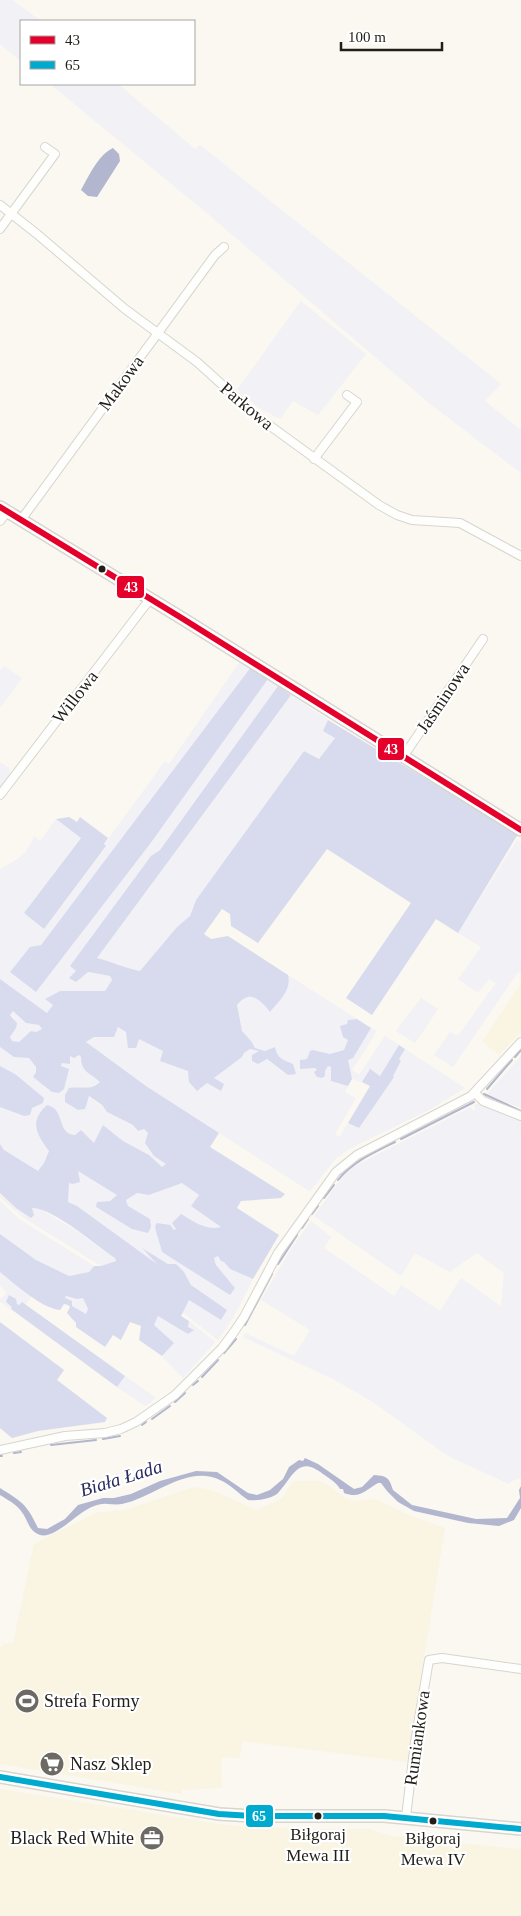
<svg xmlns="http://www.w3.org/2000/svg" width="521" height="1916" font-family="'Times New Roman',serif">
<style>
.built{fill:#f9f5e2}
.green{fill:#f1f1f6}
.forest{fill:#d8dbee;fill-rule:evenodd}
.water{fill:#b2b6cf}
.lines{fill:none;stroke-linecap:round;stroke-linejoin:round}
.stream{stroke:#b2b6cf;stroke-width:2}
.street-casing{stroke:#d7d5ce;stroke-width:10}
.secondary-casing{stroke:#d7d5ce;stroke-width:14}
.street{stroke:#fefefd;stroke-width:8}
.secondary{stroke:#fefefd;stroke-width:11}
.bus-1-casing{stroke:#fff;stroke-width:10}
.bus-2-casing{stroke:#fff;stroke-width:10}
.bus-1{stroke:#e4002b;stroke-width:6}
.bus-2{stroke:#00a9ce;stroke-width:6}
.bus-dot{fill:#201e17;stroke:#fff;stroke-width:2}
.labels{text-anchor:middle;dominant-baseline:central;stroke-width:4.5;stroke-linejoin:round;paint-order:stroke}
.bus-label{font-size:17px;fill:#201e17;stroke:#fff}
.street-label{font-size:18px;fill:#201e17;stroke:#fff}
.poi-label{font-size:18px;fill:#201e17;stroke:#fff;text-anchor:start}
.water-label{font-size:19px;font-style:italic;fill:#282b5d;stroke:#fff}
.line-badge{stroke:#fff;stroke-width:2}
.badge-label{font-size:14px;text-anchor:middle;font-weight:bold;fill:#fff}
</style>
<rect width="100%" height="100%" fill="#faf8f0"/>
<g class="built">
<path d="M521,983V1032L499,1055L483,1042V1040Z"/>
<path d="M293,1481H322L346,1499L359,1501L375,1499L409,1515L445,1528L407,1762L242,1741L240,1758L221,1757L222,1788L182,1790V1794L0,1764V1648L4,1644L13,1643L34,1544L95,1513L128,1509L193,1487L214,1491L257,1510L282,1498Z"/>
<path d="M0,1789L226,1825L295,1829H370L392,1836L521,1849V1916H0Z"/>
</g>
<g class="green">
<path d="M0,0H12L41,21H21V61L0,44Z"/>
<path d="M50,84H118L195,149L200,145L501,384L485,401L521,430V473L429,403L202,209Z"/>
<path d="M301,301L366,354L318,415L293,401L280,419L261,409L237,390Z"/>
<path d="M241,660L251,667L41,945L30,947L36,992L150,844L268,679L278,686L160,850L151,856L71,966L76,971L110,976L112,979L105,991H60L46,999L54,1005L47,1013L0,979V869C19,858 25,858 34,836L40,841L56,819L81,837L24,913L44,929L106,847L104,845L165,761L169,764Z"/>
<path d="M4,666L22,678L0,708V671Z"/>
<path d="M291,695L328,720L324,731L336,738L319,759L304,751L196,900L190,916L177,927L140,971C125,968 112,962 97,958Z"/>
<path d="M0,762L9,768L10,774L0,788Z"/>
<path d="M517,840L521,843V973L518,972L453,1067L434,1055L450,1032L458,1036L496,983L489,979L478,993L458,979L481,947L458,933Z"/>
<path d="M288,975L357,1019L349,1020L348,1040L344,1050L330,1054L313,1050L307,1059L300,1060L318,1070L325,1071L328,1066L332,1067L331,1081L348,1086L345,1092L356,1098L335,1134L340,1137L348,1123L359,1128L401,1062L399,1060L405,1049L465,1088L431,1109L349,1149L335,1159L312,1189L309,1191L146,1086L86,1042L94,1037H114L118,1027L164,1051L160,1061L214,1078L242,1057L244,1053L250,1049L259,1051L255,1053L262,1062L266,1059L288,1075L293,1064L282,1060L276,1054L255,1048C252,1042 246,1039 243,1032C239,1025 238,1013 237,1005C251,988 260,1000 270,1011L289,980Z"/>
<path d="M421,998L438,1009L415,1043L396,1031Z"/>
<path d="M13,1011L26,1023L39,1025L42,1029L19,1042L12,1041L10,1037L16,1028L15,1018L10,1014Z"/>
<path d="M371,1028L377,1031L352,1070L359,1075L385,1036L399,1045L380,1076L370,1070L362,1082L352,1079L347,1065L348,1060L353,1058Z"/>
<path d="M0,1047L14,1057L29,1058L36,1067V1072L33,1077L66,1084V1074L69,1070L60,1066C63,1058 71,1056 78,1055L82,1057C81,1073 91,1073 101,1082L86,1089L77,1087L65,1102L78,1109L88,1096L102,1106L107,1112L133,1125L138,1131L144,1129L148,1133L154,1156L167,1164L162,1167L149,1155L123,1141L103,1125L94,1144C79,1137 66,1137 61,1121L41,1110C33,1128 37,1135 49,1151L44,1163L38,1172L4,1150L0,1144V1107L24,1116L37,1104L15,1074L0,1066Z"/>
<path d="M521,1056V1108L487,1094Z"/>
<path d="M477,1104L521,1120V1478L514,1480L509,1484L448,1456L373,1402L333,1379L243,1337L245,1333L294,1356L310,1330L261,1300L291,1249L311,1221L331,1237L324,1248L394,1296L401,1285L440,1311L461,1278L501,1306L504,1273L477,1253L450,1272L415,1253L401,1276L314,1216L344,1175L353,1167L471,1107L473,1111L476,1109L474,1105Z"/>
<path d="M78,1171L118,1195L110,1201L98,1202L96,1208L107,1213L138,1212L128,1206L126,1200L137,1193L149,1195L182,1183L199,1195L191,1206L221,1227L213,1229L194,1222L176,1220L172,1223L177,1229L156,1231L162,1252L197,1272L235,1288L216,1265L214,1258L218,1256L230,1269L253,1279L234,1316L218,1340L182,1312L189,1300L221,1320L226,1310L191,1285L184,1272L144,1250L161,1267L77,1206L68,1202L69,1182Z"/>
<path d="M0,1193L16,1208H39L75,1230L115,1258L116,1261L101,1266L24,1218L0,1197Z"/>
<path d="M0,1201L19,1219L94,1266L89,1272C83,1273 76,1275 70,1276C58,1277 11,1243 0,1234Z"/>
<path d="M0,1272L32,1296L25,1305L22,1302L11,1309L0,1302V1299L7,1293L0,1285Z"/>
<path d="M66,1296L77,1299L83,1298L88,1310L86,1314L78,1311L65,1298Z"/>
<path d="M158,1316L194,1329L188,1327L189,1321L215,1342L183,1378L162,1356L173,1343L154,1325Z"/>
<path d="M125,1376L156,1398L145,1406L117,1387Z"/>
</g>
<g class="forest">
<path d="M251,667L268,679L150,844L36,992L10,972L30,947L41,945Z"/>
<path d="M278,686L291,695L97,958C112,962 125,968 140,971L177,927L190,916L196,900L304,751L319,759L335,738L323,731L328,720L518,834L458,933L436,919L372,1015L346,998L411,903L327,849L258,943L231,926L230,914L222,909L204,934L211,939L228,936L288,975C292,990 279,1001 270,1012C260,999 250,989 237,1005L242,1031L251,1041L255,1048L265,1051L275,1047C277,1058 283,1060 293,1064L296,1074L288,1075L267,1059L258,1064L252,1061V1055L259,1051L250,1049L244,1053L242,1057L214,1078L224,1084L221,1091L207,1083L197,1091L189,1082L188,1071L160,1061L163,1051L139,1039L136,1048H128L126,1032L118,1027L114,1037H94L86,1042L146,1086L219,1133L210,1147L285,1194L281,1198L241,1201L237,1208L279,1235L253,1279L237,1272L230,1269L224,1262L221,1261L218,1256L214,1258L216,1265L235,1288L230,1295L162,1252C160,1243 156,1234 155,1226L157,1223L170,1225L174,1230L176,1229L172,1223L181,1214C193,1221 206,1231 221,1227L191,1206L199,1195L182,1183L149,1195L137,1193L126,1200L128,1206L150,1219L151,1227L148,1233L132,1229L96,1207L97,1202L110,1201L117,1195L78,1171L80,1182L73,1184L69,1183L68,1202L77,1206L157,1264L142,1248L168,1264H176L184,1272L191,1285L227,1310L221,1320L189,1300L181,1316L189,1321L188,1327L194,1330L188,1334L158,1316L154,1325L174,1343L162,1356L139,1340L141,1326L130,1322L121,1340L113,1335L105,1347L76,1327V1323L67,1313L70,1307L68,1305L64,1304L60,1310C41,1308 15,1284 0,1272V1234L36,1260L69,1276L89,1272L94,1266H101L116,1261L115,1258C97,1246 52,1207 32,1208L34,1215L31,1218L16,1208L0,1193V1144L4,1150L38,1171L44,1163L49,1151C36,1134 29,1121 47,1105C50,1106 53,1107 55,1109C63,1118 60,1134 75,1135L81,1130L94,1143L103,1125L123,1141L149,1155L162,1167L166,1164L154,1156L145,1143L148,1133L144,1129L138,1131L133,1125L107,1112L102,1105L89,1096L85,1109L78,1110L65,1102V1095L69,1088C81,1086 90,1091 100,1082C91,1073 81,1073 81,1057L79,1055L74,1058L70,1056V1064L62,1063L61,1066L69,1069L64,1089L59,1093L52,1092L33,1077L36,1072V1067L29,1058L14,1057L0,1047V979L47,1013L53,1005L45,999L60,991H105L112,980L110,976L88,972L76,982L69,978L76,971L70,966L151,856L160,850ZM13,1011L26,1023L39,1025L42,1029L36,1032L31,1031L19,1042L12,1041L10,1037L16,1028L17,1023L10,1015ZM66,1296L77,1299L83,1298L88,1309L86,1314L72,1306V1301L65,1298Z"/>
<path d="M69,817L77,822L80,817L108,838L104,844L106,846L44,929L24,913L81,838L56,819Z"/>
<path d="M357,1019L371,1028L353,1058L348,1060L352,1079L348,1086L331,1081V1067L328,1066L325,1071V1076L322,1078L317,1077L314,1072L317,1070L315,1068L300,1069V1060L307,1059L310,1051L313,1050L330,1054L344,1050L348,1040L343,1037L340,1026L347,1024L348,1020Z"/>
<path d="M399,1045L405,1049L399,1059L401,1061L393,1076L394,1077L359,1128L348,1123L370,1086L362,1082L370,1069L380,1076Z"/>
<path d="M0,1066L15,1074L44,1098L43,1103L32,1108L30,1115L24,1116L0,1107Z"/>
<path d="M9,1295L16,1299L17,1304L19,1305L22,1302L125,1376L117,1387L11,1309L12,1307L6,1302Z"/>
<path d="M0,1322L64,1370L57,1380L107,1418L105,1422L38,1431L12,1438L0,1428Z"/>
</g>
<g class="water">
<path d="M113,148L119,154L120,161L97,197L88,196L81,190C89,176 98,155 113,148Z"/>
<path d="M305,1458L318,1464L354,1489L362,1487L374,1475C388,1476 389,1478 393,1490L412,1505L476,1519L507,1518L520,1498L519,1490L521,1486V1508L514,1520L499,1526L468,1523L414,1511L398,1502L387,1491L381,1483H378C364,1491 360,1499 344,1493L343,1489H340C337,1483 329,1478 323,1474C298,1454 293,1477 278,1493C272,1499 256,1501 248,1500C239,1494 230,1484 220,1480C187,1464 153,1498 122,1504C117,1505 112,1504 107,1504C101,1503 91,1507 86,1510C74,1517 53,1539 40,1535C28,1531 28,1519 21,1511C16,1504 8,1500 0,1495V1488C22,1502 26,1503 38,1528L47,1529L65,1519L78,1505L103,1498H114L131,1494L160,1481L196,1471L217,1472L248,1493L257,1495L270,1490L277,1484L283,1479L289,1467L299,1460L303,1461Z"/>
</g>
<g class="lines">
<g class="stream">
<path d="M515,1057L521,1050"/>
<path d="M487,1089L512,1060"/>
<path d="M484,1094L521,1111"/>
<path d="M401,1139L474,1102"/>
<path d="M338,1180C352,1162 375,1152 395,1142"/>
<path d="M324,1198L334,1185"/>
<path d="M312,1214L318,1206"/>
<path d="M302,1228L308,1219"/>
<path d="M278,1264L297,1235"/>
<path d="M245,1325L272,1274"/>
<path d="M224,1353L236,1339"/>
<path d="M202,1377L218,1360"/>
<path d="M193,1385L198,1381"/>
<path d="M175,1402L185,1393"/>
<path d="M152,1419L170,1406"/>
<path d="M142,1425L146,1422"/>
<path d="M103,1439L120,1436"/>
<path d="M51,1445L96,1440"/>
<path d="M14,1453L21,1452"/>
<path d="M0,1456H2"/>
</g>
<defs>
<g id="street">
<path d="M0,205L37,234L125,309L197,362L258,417L379,505L397,515L412,520L460,523L521,556"/>
<path d="M0,229L55,154L45,147"/>
<path d="M314,459L357,402L347,395"/>
<path d="M21,520L215,255L224,247"/>
<path d="M0,521L7,512"/>
<path d="M403,757L483,639"/>
<path d="M0,795L150,599"/>
<path d="M475,1093L483,1101L521,1116"/>
<path d="M0,1450L65,1436L105,1433L121,1429L136,1422L175,1395L222,1348L234,1332L244,1317L278,1253L336,1172L357,1155L471,1096L521,1042"/>
<path d="M406,1817L415,1742L429,1660L442,1658L521,1669"/>
</g>
<g id="secondary">
<path d="M0,507L180,617L521,830"/>
<path d="M0,1777L219,1814L252,1816H384L521,1829"/>
</g>
</defs>
<use href="#street" class="street-casing"/>
<use href="#secondary" class="secondary-casing"/>
<use href="#street" class="street"/>
<use href="#secondary" class="secondary"/>
<defs>
<path id="bus-1" d="M0,507L180,617L521,830"/>
<path id="bus-2" d="M0,1777L219,1814L252,1816H384L521,1829"/>
</defs>
<use href="#bus-1" class="bus-1-casing"/>
<use href="#bus-2" class="bus-2-casing"/>
<use href="#bus-1" class="bus-1"/>
<use href="#bus-2" class="bus-2"/>
</g>
<defs>
<symbol id="stadium-disc" viewBox="-11 -11 22 22"><circle r="9.5" fill="#6c6a63" stroke="#fff"/><path d="M0-5a6.5 5 0 1 0 0 10a6.5 5 0 1 0 0-10ZM-3.5-1.8h7v3.6h-7Z" fill="#fff"/></symbol>
<symbol id="supermarket-disc" viewBox="-11 -11 22 22"><circle r="9.5" fill="#6c6a63" stroke="#fff"/><path d="M-6-5.5h2.5l.6 2H6L4.5 2H-2.5L-4.4-4H-6ZM-1.5 3.2a1.3 1.3 0 1 0 .1 0ZM3 3.2a1.3 1.3 0 1 0 .1 0Z" fill="#fff"/></symbol>
<symbol id="office-disc" viewBox="-11 -11 22 22"><circle r="9.5" fill="#6c6a63" stroke="#fff"/><path d="M-6-3h4V-5.5h4V-3h4V5H-6ZM-1-4.5V-3h2v-1.5ZM-6 0V1H6V0Z" fill="#fff"/></symbol>
</defs>
<g fill-rule="evenodd">
<use href="#stadium-disc" x="13" y="1687" width="28" height="28"/>
<use href="#supermarket-disc" x="38" y="1750" width="28" height="28"/>
<use href="#office-disc" x="138" y="1824" width="28" height="28"/>
</g>
<g class="bus-dot">
<circle cx="102" cy="569" r="4.5"/>
<circle cx="318" cy="1816" r="4.5"/>
<circle cx="433" cy="1821" r="4.5"/>
</g>
<g class="labels">
<g class="bus-label">
<text x="318" y="1834">Biłgoraj<tspan x="318" dy="21">Mewa III</tspan></text>
<text x="433" y="1838">Biłgoraj<tspan x="433" dy="21">Mewa IV</tspan></text>
</g>
<g class="street-label">
<text transform="translate(121 383) rotate(-54)">Makowa</text>
<text transform="translate(247 406) rotate(40)">Parkowa</text>
<text transform="translate(75 697) rotate(-52)">Willowa</text>
<text transform="translate(443 698) rotate(-56)">Jaśminowa</text>
<text transform="translate(417 1738) rotate(-82)">Rumiankowa</text>
</g>
<g class="poi-label">
<text x="44" y="1701">Strefa Formy</text>
<text x="70" y="1764">Nasz Sklep</text>
<text x="134" y="1838" text-anchor="end">Black Red White</text>
</g>
<g class="water-label">
<text transform="translate(121 1478) rotate(-17)">Biała Łada</text>
</g>
</g>
<g class="line-badge">
<rect x="116" y="575" width="29" height="24" rx="5" fill="#e4002b"/>
<rect x="377" y="737" width="28" height="24" rx="5" fill="#e4002b"/>
<rect x="245" y="1804" width="29" height="24" rx="5" fill="#00a9ce"/>
</g>
<g class="badge-label">
<text x="131" y="592">43</text>
<text x="391" y="754">43</text>
<text x="259" y="1821">65</text>
</g>
<rect x="20" y="20" width="175" height="65" fill="#ffffff" stroke="#a6a5a2"/>
<rect x="30" y="36" width="25" height="8" fill="#e4002b" stroke="#a6a5a2"/>
<text x="65" y="45" font-size="15" fill="#201e17">43</text>
<rect x="30" y="61" width="25" height="8" fill="#00a9ce" stroke="#a6a5a2"/>
<text x="65" y="70" font-size="15" fill="#201e17">65</text>
<path d="M341 42v8h101v-8" fill="none" stroke="#201e17" stroke-width="2.5"/>
<text x="348" y="42" font-size="15" fill="#201e17" stroke="#ffffff" stroke-width="4" paint-order="stroke">100 m</text>
</svg>
